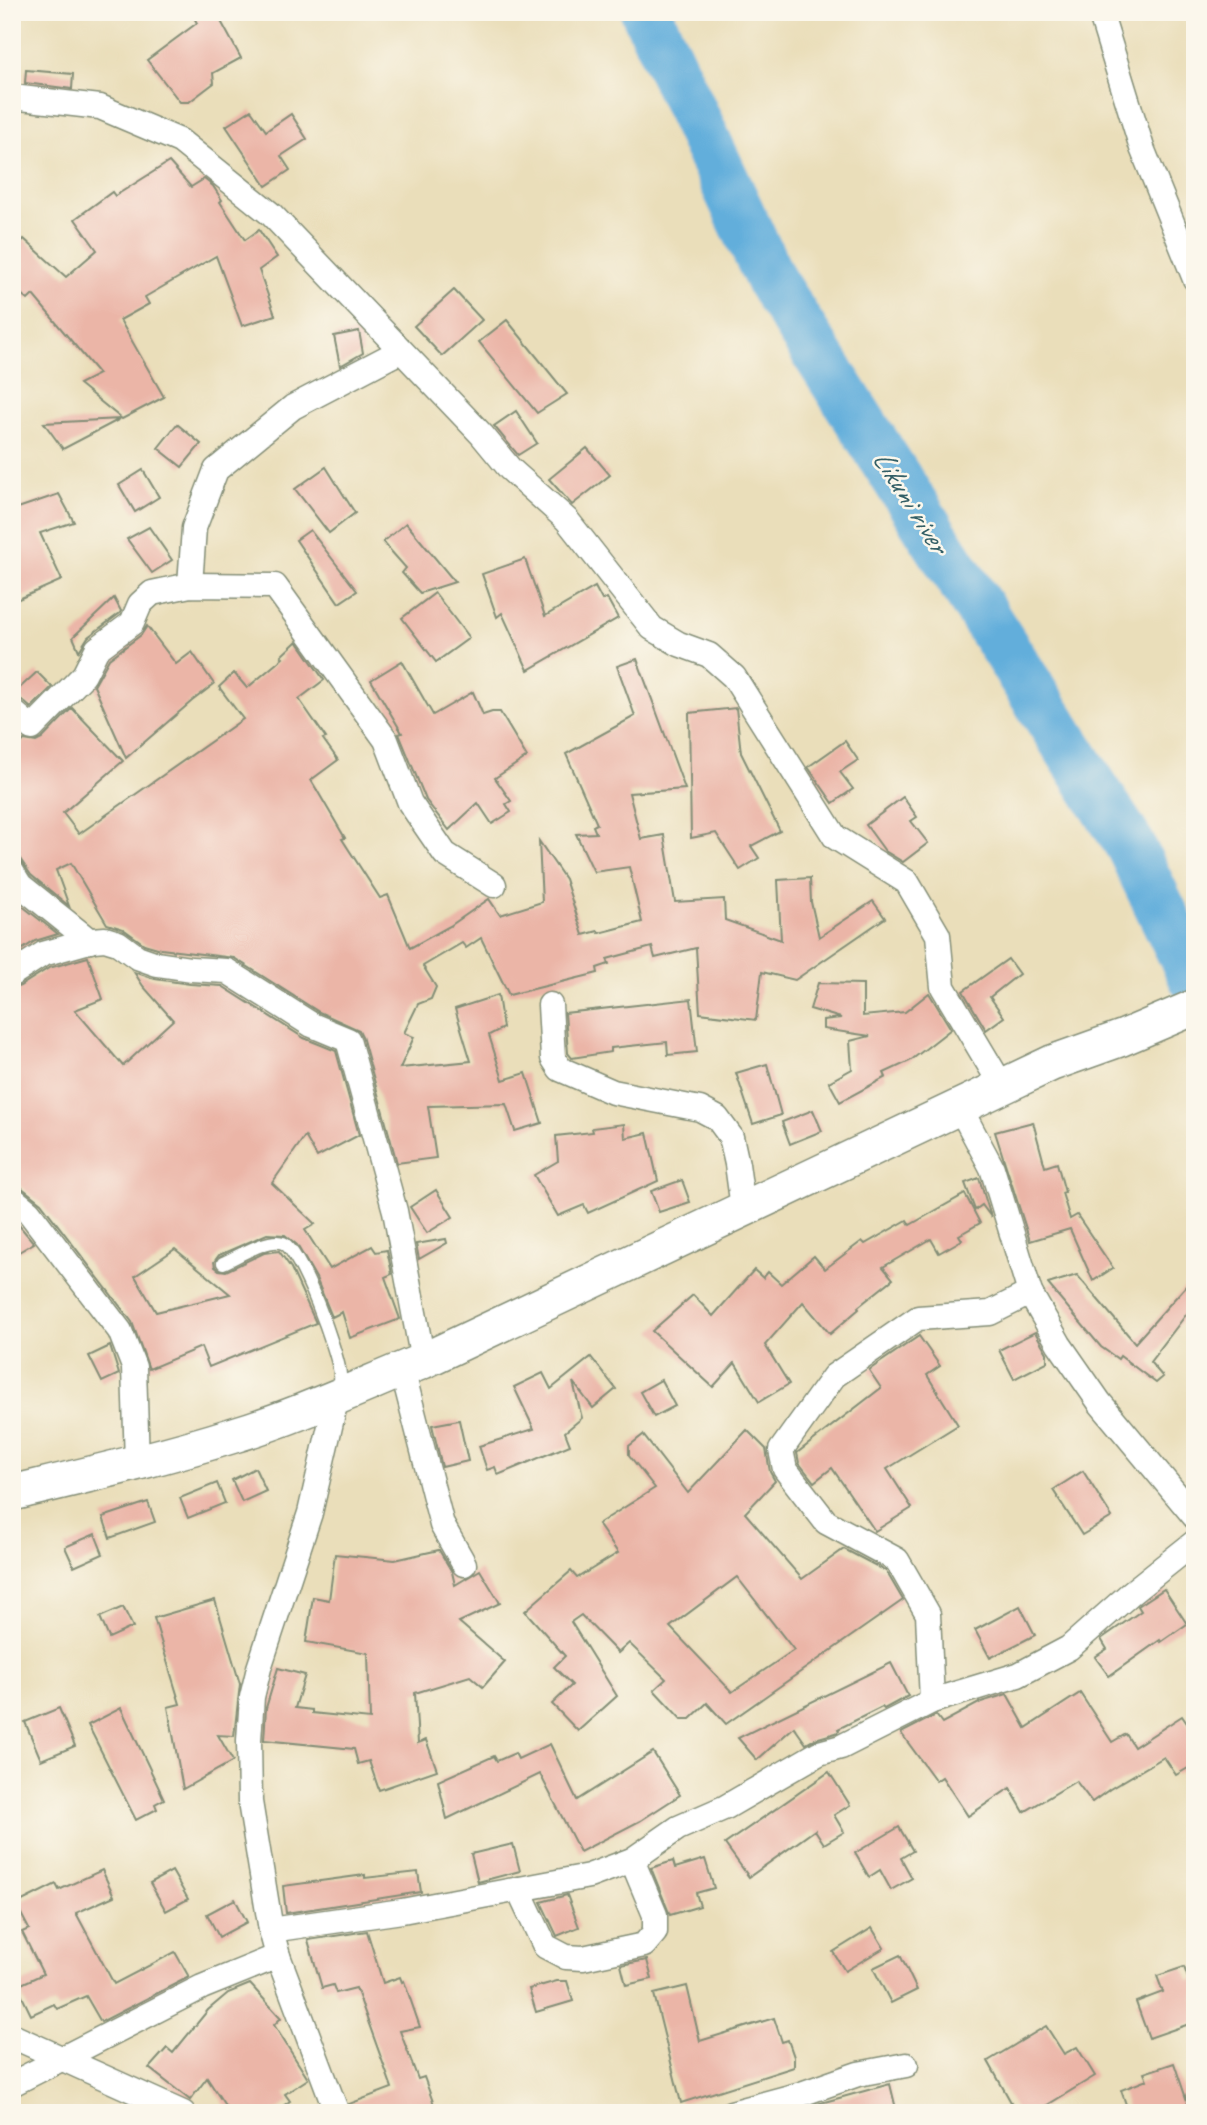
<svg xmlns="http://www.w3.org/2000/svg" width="1207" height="2125" font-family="Caveat,sans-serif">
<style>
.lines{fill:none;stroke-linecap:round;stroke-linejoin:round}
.river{stroke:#62aedb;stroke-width:51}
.building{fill:#ebb5a7;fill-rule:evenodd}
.lane-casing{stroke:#848e77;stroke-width:15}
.street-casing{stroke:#848e77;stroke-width:27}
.secondary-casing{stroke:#848e77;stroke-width:38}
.lane{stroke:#fff;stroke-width:12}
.street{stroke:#fff;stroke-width:24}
.secondary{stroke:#fff;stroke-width:35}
.labels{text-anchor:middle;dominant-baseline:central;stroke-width:5;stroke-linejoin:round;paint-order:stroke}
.water-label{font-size:30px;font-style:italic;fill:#335f66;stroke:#fbf7ec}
</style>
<rect width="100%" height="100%" fill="#fbf7ec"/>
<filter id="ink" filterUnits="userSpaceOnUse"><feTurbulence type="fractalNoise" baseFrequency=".0143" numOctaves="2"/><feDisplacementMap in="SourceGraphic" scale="14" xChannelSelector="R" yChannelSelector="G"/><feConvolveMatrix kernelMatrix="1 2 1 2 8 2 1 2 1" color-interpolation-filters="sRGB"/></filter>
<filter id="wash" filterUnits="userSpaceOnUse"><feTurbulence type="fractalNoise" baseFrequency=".00686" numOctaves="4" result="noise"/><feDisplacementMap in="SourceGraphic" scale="28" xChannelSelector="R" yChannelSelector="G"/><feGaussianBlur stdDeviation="1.57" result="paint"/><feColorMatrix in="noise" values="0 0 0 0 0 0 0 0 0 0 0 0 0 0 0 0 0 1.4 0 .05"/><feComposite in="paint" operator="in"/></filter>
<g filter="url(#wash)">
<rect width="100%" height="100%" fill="#eadeba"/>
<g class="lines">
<path class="river" d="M646,12L771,281L1130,845L1195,980"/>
</g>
<g id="blocks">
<g class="building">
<path d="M191,12H216L241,58L213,73L214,83L189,102H180L147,60L197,23Z"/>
<path d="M26,70L73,74L72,89L25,83Z"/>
<path d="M251,110L266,131L291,114L307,139L281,156L290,170L266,186L226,126Z"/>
<path d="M169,162L191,187L204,179L213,186L222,200L220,202L245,240L259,230L277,257L259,270L275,315L242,326L216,256L145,297L149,304L120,320L164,397L122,419L79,384L99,374L33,295L28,300L12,286V252L24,239L66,277L97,250L75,219L112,192L115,196Z"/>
<path d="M454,290L482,320L442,356L414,326Z"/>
<path d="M507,320L567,394L537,413L479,342Z"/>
<path d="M359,331L363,353L340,366L334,336Z"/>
<path d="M516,411L537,443L518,455L494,426Z"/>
<path d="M120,419L63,449L44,423Z"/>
<path d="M177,424L201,444L182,467L158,448Z"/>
<path d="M587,448L610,475L572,505L549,479Z"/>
<path d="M326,467L355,513L329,533L295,489Z"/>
<path d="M143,470L159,497L135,512L119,485Z"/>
<path d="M59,494L74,522L40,533L62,580L12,602V510Z"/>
<path d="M406,523L455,582L420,593L402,573L406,568L383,542Z"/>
<path d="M149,527L172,560L152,573L127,539Z"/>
<path d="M310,530L357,591L339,603L296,540Z"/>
<path d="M525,559L545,616L595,587L602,600L607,598L618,618L528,670L502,613L497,617L482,574Z"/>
<path d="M435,593L469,638L436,662L402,618Z"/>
<path d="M114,598L121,611L120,613L88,637L79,651L73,637Z"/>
<path d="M147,626L176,664L192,652L214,684L192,701L126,758L94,686L109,659L141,635Z"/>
<path d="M297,641L324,680L299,699L326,738L323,739L338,760L311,780L345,838L342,839L380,898L388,895L410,948L450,926L489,899L500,915L542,902L539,841L565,879L583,935L598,931L599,933L642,922L629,867L594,872L576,834L596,833L593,826L597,824L566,754L635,716L617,666L637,659L685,789L629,793L641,839L664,835L675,902L724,899L725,920L781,940L778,880L810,878L811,902L819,937L873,901L885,918L795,980L762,972L756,1020L700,1013L696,948L655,958L652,947L607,959L609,964L597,968L598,973L509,995L481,938L466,948L462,943L423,966L436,987L431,999L418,1004L404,1033L414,1037L400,1068L471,1061L455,1009L498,995L503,1028L489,1035L503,1080L526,1073L542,1123L515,1131L506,1104L428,1106L436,1158L397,1163L362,1036L359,1030L319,1012L234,958L161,949L144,944L123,929L107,924L71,863L56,870L69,906L31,875L20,859L12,857V754L24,740L36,742L42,739L72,708L123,761L63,813L79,834L243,719L219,687L234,673L247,688L283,658L281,656Z"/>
<path d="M402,661L433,715L473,692L483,715L492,712H500L527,757L495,778L511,801L506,804L511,812L492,824L478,803L449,830L426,800L399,734L402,733L371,680Z"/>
<path d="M37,672L52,687L31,708L22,700L12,695Z"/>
<path d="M736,708L741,753L780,831L751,846L759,858L740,870L716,833L691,838L689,713Z"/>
<path d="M845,741L858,760L840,772L853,789L833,803L808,767Z"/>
<path d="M903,797L917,817L911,821L928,843L903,862L885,851L866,825Z"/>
<path d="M12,898L58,934L35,941L12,956Z"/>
<path d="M88,957L103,999L75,1010L123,1066L173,1020L143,986L134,972L155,979L190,984L222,986L304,1038L336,1051L359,1135L317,1157L305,1136L272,1183L315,1224L305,1230L330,1269L372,1246L376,1252L387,1250L392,1274L385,1277L400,1319L350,1338L342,1312L332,1317L316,1278L297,1245L285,1235L267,1234L219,1255L214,1262L215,1267L219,1270L226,1271L264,1253L279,1251L291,1268L316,1323L209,1367L201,1347L149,1369L132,1322L41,1203L21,1187L12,1183V989L20,986L49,968ZM175,1249L230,1294L156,1312L135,1276Z"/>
<path d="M1008,959L1019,974L990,997L1004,1017L986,1030L963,991Z"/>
<path d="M818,983L863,984V1016L905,1012L929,993L951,1029L910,1061L884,1073L886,1077L840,1102L829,1082L852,1069L850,1041L870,1036L823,1029V1020L841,1018L810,1009Z"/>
<path d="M691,999L697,1052L668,1055L667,1042L611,1048V1052L572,1058L568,1053L565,1013Z"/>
<path d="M767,1064L781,1115L753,1124L736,1073Z"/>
<path d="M813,1110L822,1131L790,1144L782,1122Z"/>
<path d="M1033,1122L1045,1167L1057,1163L1065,1192L1062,1193L1070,1219L1077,1215L1113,1268L1093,1281L1070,1229L1030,1241L995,1132Z"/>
<path d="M624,1124L625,1138L647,1133L658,1181L588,1213L584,1205L558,1216L534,1175L558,1161L556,1136L593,1132L592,1128Z"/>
<path d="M979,1178L991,1217L982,1205L975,1210L965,1183Z"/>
<path d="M682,1180L690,1202L659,1212L651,1191Z"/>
<path d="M436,1190L453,1217L427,1233L410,1207Z"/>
<path d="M965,1194L980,1223L959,1235L962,1240L939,1253L931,1239L883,1267L893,1279L858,1307L859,1309L830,1334L803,1302L765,1345L789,1384L759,1402L735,1363L713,1387L652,1331L693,1295L713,1316L754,1270L763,1278L768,1272L781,1284L814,1256L825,1269L862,1241L865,1244L907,1220L910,1225Z"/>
<path d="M12,1217L34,1243L12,1256Z"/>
<path d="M446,1239L447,1243L419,1259L416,1244Z"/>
<path d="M1077,1275L1135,1343L1186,1286L1195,1294V1303L1150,1362L1163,1377L1156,1383L1120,1356L1118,1359L1101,1347L1048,1284Z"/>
<path d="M1035,1332L1047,1353V1362L1014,1379L999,1350Z"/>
<path d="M919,1336L940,1366L927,1375L958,1425L887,1469L912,1508L875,1531L832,1468L814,1482L799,1463L797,1453L881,1388L869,1370Z"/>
<path d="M110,1346L119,1374L102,1382L89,1356Z"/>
<path d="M591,1357L616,1389L593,1408L573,1382L582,1418L565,1432L570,1445L498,1475L495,1467L487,1470L479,1446L534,1429L514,1387L543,1373L551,1389Z"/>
<path d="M661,1380L675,1406L654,1417L640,1392Z"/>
<path d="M459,1420L468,1461L442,1467L432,1425Z"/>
<path d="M747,1430L766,1449L770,1472L775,1481L745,1513L802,1579L844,1549L886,1571L903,1600L726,1724L707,1703L690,1719H681L654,1690L666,1679L629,1643L618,1653L581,1615L571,1622L617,1696L578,1731L552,1704L572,1685L554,1667L565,1656L525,1611L571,1571L577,1578L618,1553L598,1524L655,1488L629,1455V1446L643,1435L688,1493ZM737,1577L794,1650L732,1692L670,1627Z"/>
<path d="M255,1468L266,1491L242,1502L232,1480Z"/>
<path d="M1083,1471L1112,1517L1082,1535L1053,1490Z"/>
<path d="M217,1483L225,1503L188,1518L180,1498Z"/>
<path d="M148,1502L155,1522L110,1538L103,1517Z"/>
<path d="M95,1534L103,1554L74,1567L65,1547Z"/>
<path d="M439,1550L452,1572L455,1585L480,1570L500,1603L459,1622L505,1662L483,1687L470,1676L415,1693L418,1743L426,1740L437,1770L379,1790L369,1761L358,1764L354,1749L264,1740L266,1708L278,1668L305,1675L295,1708L312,1710V1713L370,1719L368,1653L306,1642L313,1597L329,1600L335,1554L395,1560Z"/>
<path d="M1164,1589L1187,1624L1161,1642L1160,1640L1109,1676L1095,1657L1107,1649L1101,1639L1141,1611L1138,1606Z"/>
<path d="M215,1600L240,1684L234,1736L218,1735L233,1761L183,1789L168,1707L180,1704L154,1618Z"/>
<path d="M1020,1606L1035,1635L990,1658L975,1630Z"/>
<path d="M123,1607L133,1627L109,1638L100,1617Z"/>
<path d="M891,1663L908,1696L884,1709L882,1707L838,1729L839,1731L836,1733L815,1739L806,1744L794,1727L757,1760L738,1738Z"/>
<path d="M1080,1693L1112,1742L1126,1734L1134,1747L1182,1716L1195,1735V1764L1176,1775L1164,1757L1110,1789L1092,1802L1076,1781L1024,1812L1010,1788L968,1816L942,1777L936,1781L901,1733L936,1715L942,1723L981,1702L1007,1694L1026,1728Z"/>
<path d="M59,1708L75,1746L41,1760L25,1722Z"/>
<path d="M121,1708L164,1799L155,1804L157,1809L136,1820L88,1725Z"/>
<path d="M550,1744L577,1800L653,1752L680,1795L640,1821L580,1852L540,1774L447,1819L438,1781L494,1756L497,1761L515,1753L518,1759Z"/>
<path d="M829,1772L850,1805L834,1815L844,1832L824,1844L815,1830L749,1877L725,1844Z"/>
<path d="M899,1827L913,1851L901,1858L912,1878L891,1890L880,1870L869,1877L855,1853Z"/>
<path d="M513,1844L520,1871L478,1882L471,1854Z"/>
<path d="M705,1859L714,1888L696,1893L700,1906L670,1915L651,1868L673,1861L675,1868Z"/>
<path d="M102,1870L114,1896L76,1913L114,1984L175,1952L189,1977L101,2022L86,1996L57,2009L54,2004L31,2015L17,1986L43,1974L22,1932L29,1929L16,1904L56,1884L59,1890Z"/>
<path d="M172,1871L188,1899L166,1911L150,1883Z"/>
<path d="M418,1872L421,1892L286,1913L283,1886L365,1875V1878Z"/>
<path d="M567,1895L579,1927L557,1936L541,1902Z"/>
<path d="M235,1899L247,1922L219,1937L207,1914Z"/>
<path d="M872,1928L884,1948L845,1971L833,1952Z"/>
<path d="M367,1931L383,1983L400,1977L402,1982L404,1981L420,2027L400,2031L418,2079L424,2077L437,2113H352L349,2104L392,2088L356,1988L336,1993L333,1985L322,1988L308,1940Z"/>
<path d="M900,1955L917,1990L891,2003L873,1968Z"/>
<path d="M647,1960L652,1979L626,1985L621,1965Z"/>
<path d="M1184,1967L1189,1981L1195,1979V2022L1149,2038L1136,2002L1163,1992L1157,1976Z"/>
<path d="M557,1981H567L573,2001L536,2012L529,1989Z"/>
<path d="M250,1984L281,2018L274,2025L308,2079L285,2094L290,2101L273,2113H230L207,2078L190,2100L149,2068L167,2048L173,2053L208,2010L228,1993Z"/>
<path d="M687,1986L700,2041L774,2018L782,2042L788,2040L794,2057V2067L681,2103L654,1994Z"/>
<path d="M1046,2026L1064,2054L1077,2047L1095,2076L1034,2113H1017L988,2061Z"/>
<path d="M1174,2063L1191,2113H1129L1121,2090L1147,2080L1144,2073Z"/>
<path d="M890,2084L897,2113H811L810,2106Z"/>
</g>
</g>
</g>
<g filter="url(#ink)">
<use href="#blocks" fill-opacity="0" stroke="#848e77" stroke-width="2"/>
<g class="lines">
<defs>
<path id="lane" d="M223,1263C237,1257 269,1237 283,1243C300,1249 339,1354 340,1375C341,1380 339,1386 338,1391"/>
<g id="street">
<path d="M1100,12L1142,148L1195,279"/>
<path d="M12,97L100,107L180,141L272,215L482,435L510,469L567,520L652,628L679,644L709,655L734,677L835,837L907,882L938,935L943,987L1002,1086"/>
<path d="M190,585L194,528L216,470L293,407L400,351"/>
<path d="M12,711L32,728L84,675L97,649L132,623L140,604L152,593L190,585L275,586L386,740L410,803L445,854L494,885"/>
<path d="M12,872L20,885L90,941"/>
<path d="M12,974L43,954L93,940L105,939L118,943L137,957L157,964L191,969L227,971L312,1025L348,1040L395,1211L423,1361"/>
<path d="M550,1005L553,1058L560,1069L613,1092L700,1109L717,1118L731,1137L737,1164L743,1208"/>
<path d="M959,1106L992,1168L1030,1293L1059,1344L1100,1403L1195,1517"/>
<path d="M12,1198L29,1212L120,1331L134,1367L137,1463"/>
<path d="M402,1369L442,1525L464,1564"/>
<path d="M932,1701L928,1614L897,1560L826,1522L785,1469L781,1450L834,1376L918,1318L990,1313L1030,1293"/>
<path d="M518,1889L545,1946L566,1957L583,1958L644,1945L655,1932V1915L632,1860"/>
<path d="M271,1930L402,1911L589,1876L632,1860L678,1828L726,1807L819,1753L841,1747L932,1701L1018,1675L1069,1648L1131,1593L1195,1542"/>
<path d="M12,2036L183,2113"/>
<path d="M12,2084L202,1987L278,1956"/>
<path d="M337,2113L278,1956L271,1930L250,1802L249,1740L252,1697L259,1668L310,1513L337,1396"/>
<path d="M731,2113L801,2094L858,2074L906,2065"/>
</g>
<path id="secondary" d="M12,1493C87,1475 161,1458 234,1435C298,1416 361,1386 423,1361L1052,1063L1122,1038L1195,1007"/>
</defs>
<use href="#lane" class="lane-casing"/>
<use href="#street" class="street-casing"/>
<use href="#secondary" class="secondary-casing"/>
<use href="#lane" class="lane"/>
<use href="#street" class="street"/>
<use href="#secondary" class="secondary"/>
</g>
</g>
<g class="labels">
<g class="water-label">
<text transform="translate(911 501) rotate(58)">Likuni river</text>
</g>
</g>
<rect width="1207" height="2125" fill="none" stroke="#fbf7ec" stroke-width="42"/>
</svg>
